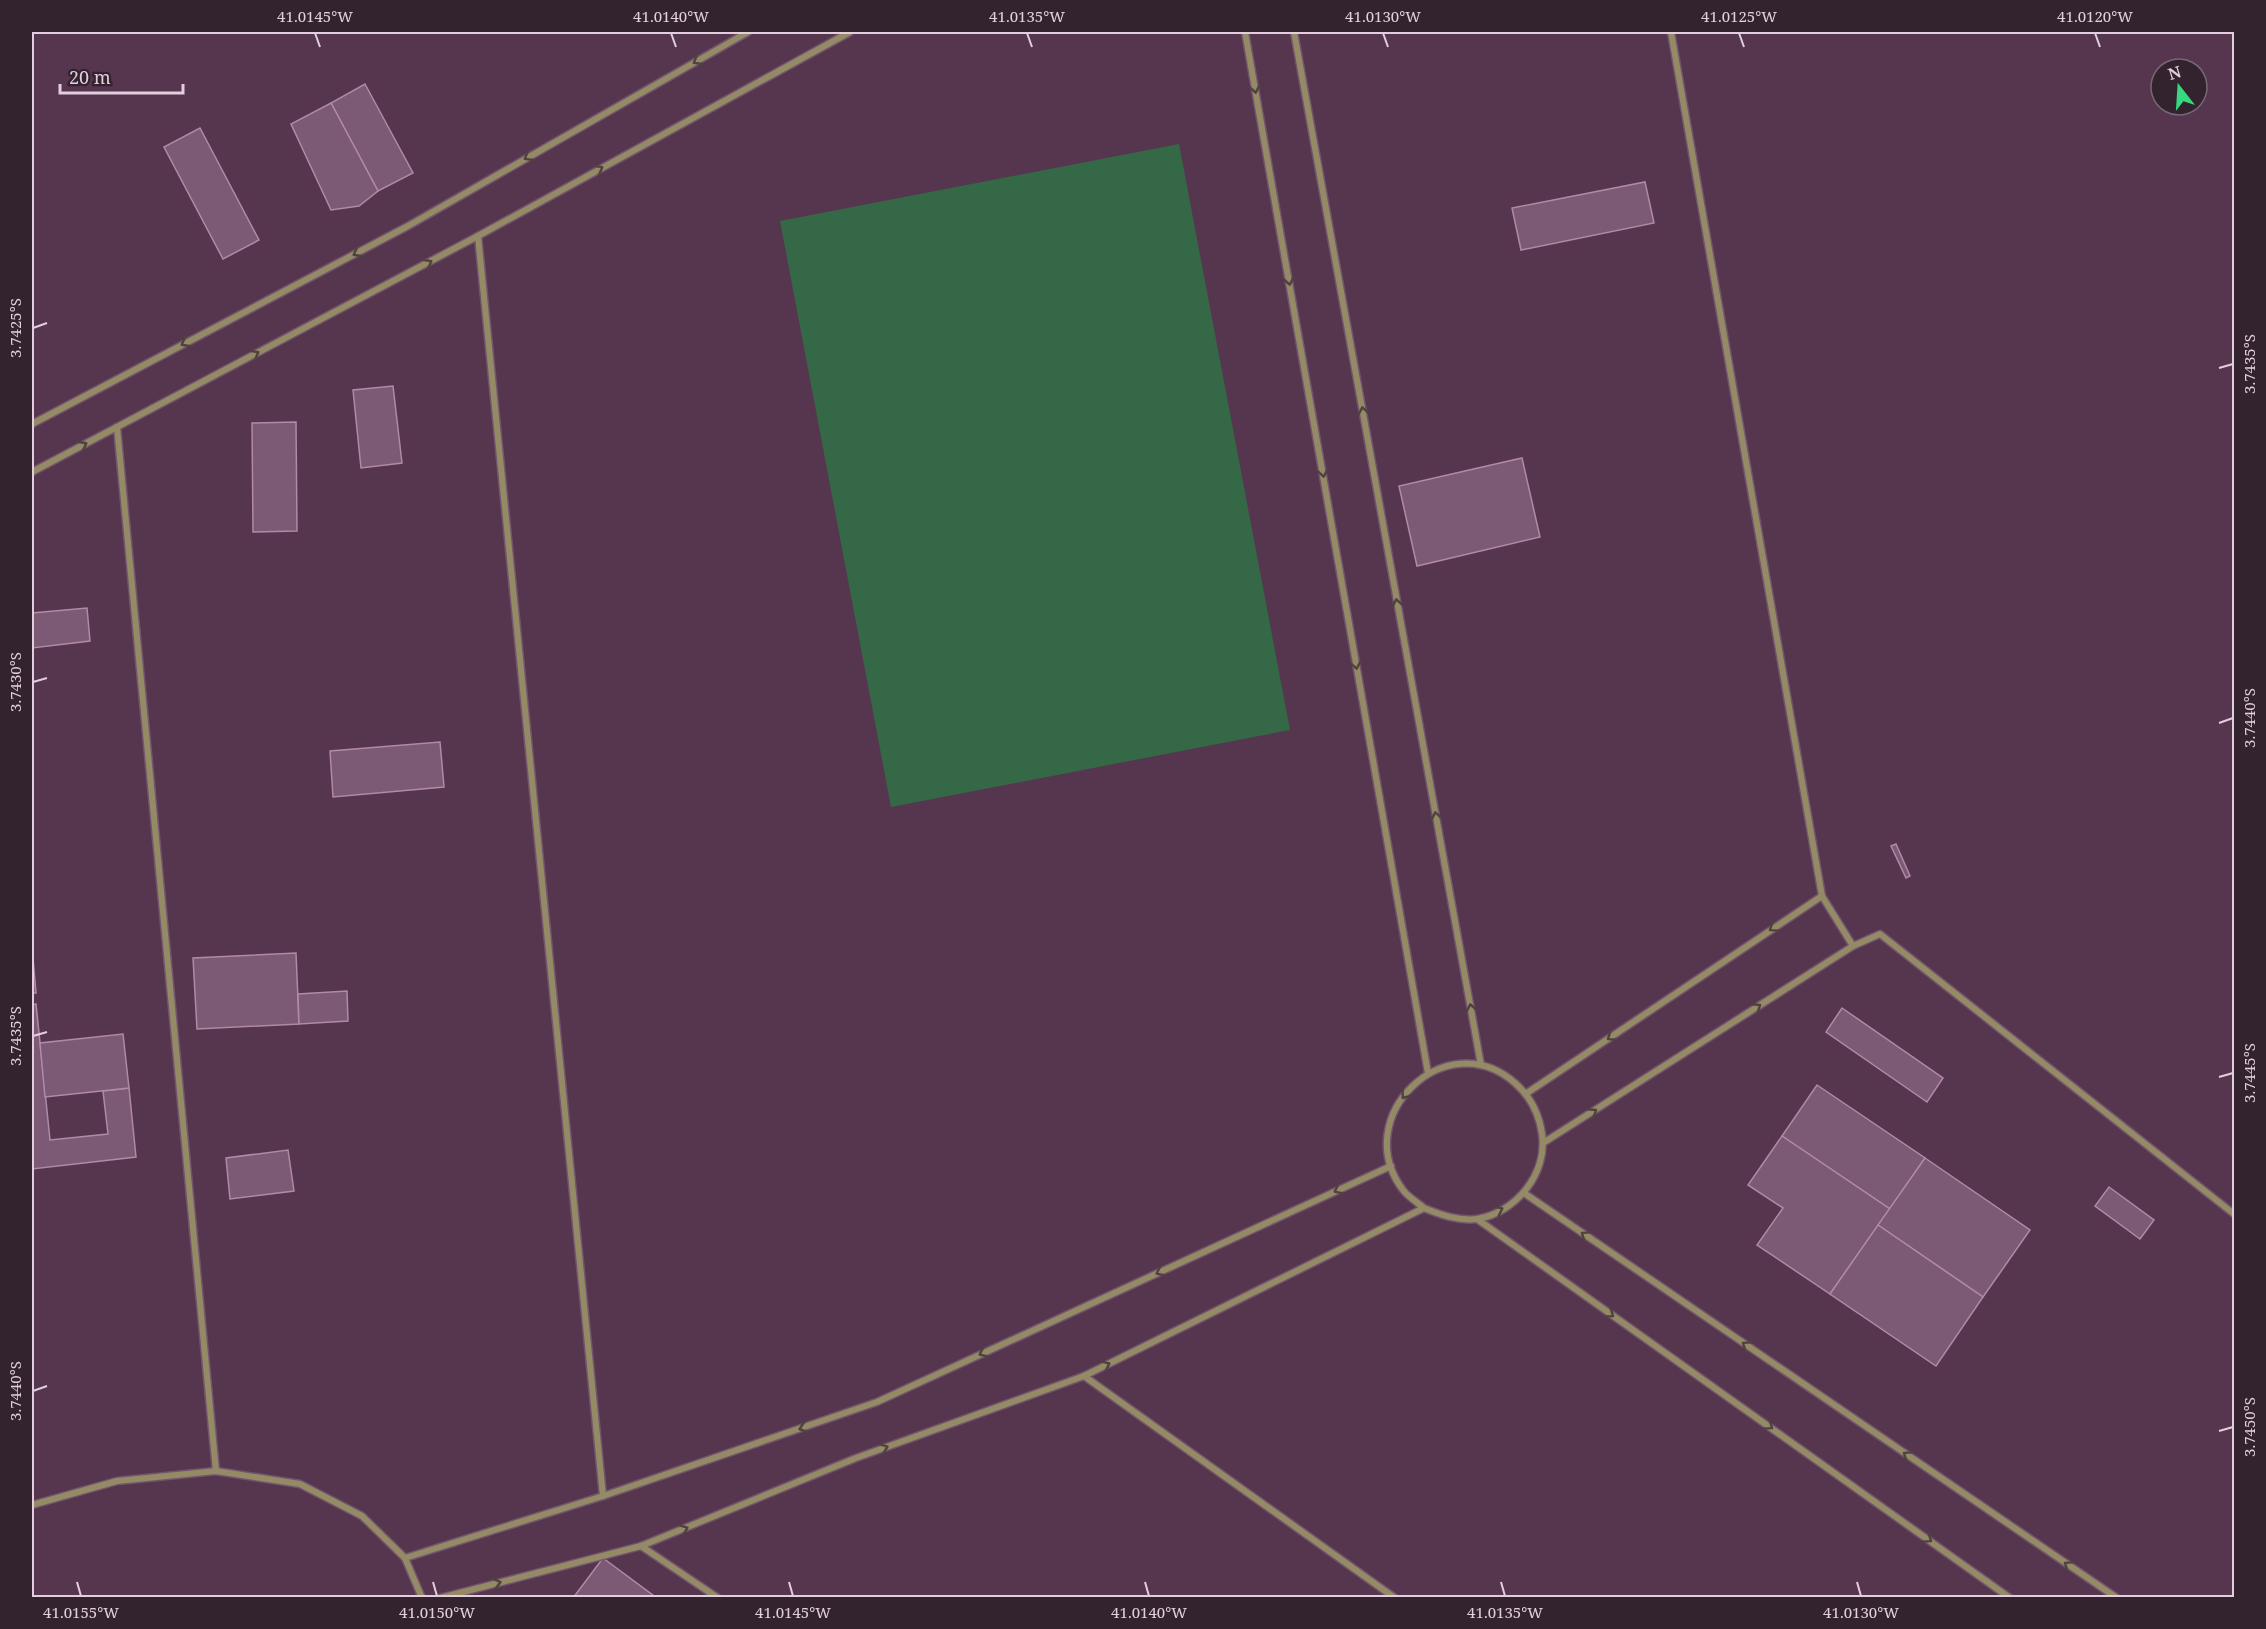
<svg xmlns="http://www.w3.org/2000/svg" width="2266" height="1629" font-family="'Noto Serif',serif">
<style>
.green{fill:#356847}
.building{fill:#7c5975;stroke:#b08aa7;stroke-width:1.5}
.lines{fill:none;stroke-linecap:round;stroke-linejoin:round}
.street-casing{stroke:#72546c;stroke-width:9}
.street{stroke:#948a65;stroke-width:6}
.oneway{stroke:#4f423f}
.ticks{fill:none;stroke:#e3cede;stroke-width:2}
.neatline{fill:none;stroke:#e3cede;stroke-width:2}
.ticks-label{font-size:15px;text-anchor:middle;fill:#e3cede}
</style>
<rect width="100%" height="100%" fill="#56354f"/>
<path class="green" d="M1179,144L1290,730L891,807L780,221Z"/>
<g class="building">
<path d="M365,84L413,173L378,191L331,103Z"/>
<path d="M331,103L378,191L359,206L331,210L291,124Z"/>
<path d="M200,128L259,240L223,259L164,147Z"/>
<path d="M1645,182L1654,223L1521,250L1512,208Z"/>
<path d="M393,386L402,463L361,468L353,390Z"/>
<path d="M296,422L297,531L253,532L252,423Z"/>
<path d="M1522,458L1540,537L1417,566L1399,486Z"/>
<path d="M87,608L90,641L32,648V613Z"/>
<path d="M440,742L444,787L333,797L330,751Z"/>
<path d="M1896,844L1910,876L1906,878L1891,846Z"/>
<path d="M32,947L36,993H32Z"/>
<path d="M296,953L299,1024L197,1029L193,958Z"/>
<path d="M347,991L348,1021L299,1024L298,994Z"/>
<path d="M36,1004L50,1140L108,1134L103,1091L129,1088L136,1157L32,1169V1005Z"/>
<path d="M1842,1008L1943,1078L1927,1102L1826,1032Z"/>
<path d="M123,1034L129,1088L45,1097L40,1043Z"/>
<path d="M1817,1085L1925,1158L1890,1209L1782,1136Z"/>
<path d="M1782,1136L1890,1209L1830,1294L1757,1245L1783,1208L1748,1185Z"/>
<path d="M288,1150L294,1191L230,1199L226,1158Z"/>
<path d="M1925,1158L2030,1230L1983,1297L1878,1225Z"/>
<path d="M2109,1187L2154,1220L2140,1239L2095,1206Z"/>
<path d="M1878,1225L1983,1297L1936,1366L1830,1294Z"/>
<path d="M603,1558L654,1596V1598H573Z"/>
</g>
<g class="lines">
<defs>
<g id="street">
<path d="M1245,32L1428,1073"/>
<path d="M1294,32L1481,1065"/>
<path d="M1671,32L1822,896L1853,946L1880,934L2234,1214"/>
<path d="M478,236L603,1496"/>
<path d="M32,424L408,226L748,32"/>
<path d="M117,427L216,1471"/>
<path d="M32,472L478,236L850,32"/>
<path d="M1527,1093L1822,896"/>
<path d="M1543,1143L1853,946"/>
<path d="M1524,1193L2117,1598"/>
<path d="M1477,1219L2010,1598"/>
<path d="M1084,1376L1395,1598"/>
<path d="M32,1505L117,1481L216,1471L300,1484L362,1516L405,1558L422,1598"/>
<path d="M641,1546L718,1598"/>
<path d="M405,1558L603,1496L877,1402L1391,1166"/>
<path d="M440,1598L641,1546L856,1458L1084,1376L1424,1208C1441,1215 1458,1221 1477,1219C1516,1213 1548,1173 1542,1134C1539,1113 1531,1097 1515,1083C1446,1022 1348,1117 1403,1190C1408,1197 1417,1202 1424,1208"/>
</g>
</defs>
<use href="#street" class="street-casing"/>
<use href="#street" class="street"/>
</g>
<defs><path id="oneway-chevron" d="M-2-3.5L2.5 0L-2 3.5" fill="none" stroke-width="1.6" stroke-linecap="round" stroke-linejoin="round" transform="scale(1.5)"/></defs>
<g class="oneway">
<use href="#oneway-chevron" transform="translate(697 61) rotate(150)"/>
<use href="#oneway-chevron" transform="translate(1255 89) rotate(80)"/>
<use href="#oneway-chevron" transform="translate(528 157) rotate(150)"/>
<use href="#oneway-chevron" transform="translate(599 169) rotate(-29)"/>
<use href="#oneway-chevron" transform="translate(357 253) rotate(152)"/>
<use href="#oneway-chevron" transform="translate(428 263) rotate(-28)"/>
<use href="#oneway-chevron" transform="translate(1289 281) rotate(80)"/>
<use href="#oneway-chevron" transform="translate(185 343) rotate(152)"/>
<use href="#oneway-chevron" transform="translate(255 354) rotate(-28)"/>
<use href="#oneway-chevron" transform="translate(1363 411) rotate(-100)"/>
<use href="#oneway-chevron" transform="translate(83 445) rotate(-28)"/>
<use href="#oneway-chevron" transform="translate(1323 473) rotate(80)"/>
<use href="#oneway-chevron" transform="translate(1397 603) rotate(-100)"/>
<use href="#oneway-chevron" transform="translate(1356 665) rotate(80)"/>
<use href="#oneway-chevron" transform="translate(1436 816) rotate(-100)"/>
<use href="#oneway-chevron" transform="translate(1773 928) rotate(146)"/>
<use href="#oneway-chevron" transform="translate(1757 1007) rotate(-33)"/>
<use href="#oneway-chevron" transform="translate(1471 1008) rotate(-100)"/>
<use href="#oneway-chevron" transform="translate(1611 1037) rotate(146)"/>
<use href="#oneway-chevron" transform="translate(1405 1095) rotate(127)"/>
<use href="#oneway-chevron" transform="translate(1593 1112) rotate(-33)"/>
<use href="#oneway-chevron" transform="translate(1338 1190) rotate(155)"/>
<use href="#oneway-chevron" transform="translate(1499 1210) rotate(-26)"/>
<use href="#oneway-chevron" transform="translate(1585 1235) rotate(-146)"/>
<use href="#oneway-chevron" transform="translate(1160 1272) rotate(155)"/>
<use href="#oneway-chevron" transform="translate(1610 1314) rotate(35)"/>
<use href="#oneway-chevron" transform="translate(1746 1345) rotate(-146)"/>
<use href="#oneway-chevron" transform="translate(983 1353) rotate(155)"/>
<use href="#oneway-chevron" transform="translate(1106 1365) rotate(-26)"/>
<use href="#oneway-chevron" transform="translate(1769 1426) rotate(35)"/>
<use href="#oneway-chevron" transform="translate(803 1428) rotate(161)"/>
<use href="#oneway-chevron" transform="translate(884 1448) rotate(-20)"/>
<use href="#oneway-chevron" transform="translate(1907 1455) rotate(-146)"/>
<use href="#oneway-chevron" transform="translate(684 1529) rotate(-22)"/>
<use href="#oneway-chevron" transform="translate(1928 1539) rotate(35)"/>
<use href="#oneway-chevron" transform="translate(2068 1565) rotate(-146)"/>
<use href="#oneway-chevron" transform="translate(497 1583) rotate(-14)"/>
</g>
<path class="ticks" d="M315,33L320,47M671,33L676,47M1027,33L1032,47M1383,33L1388,47M1739,33L1744,47M2095,33L2100,47M33,328L47,323M2219,368L2233,364M33,682L47,678M2219,723L2233,718M33,1036L47,1032M2219,1077L2233,1073M33,1391L47,1386M2219,1431L2233,1427M77,1582L81,1596M433,1582L437,1596M789,1582L793,1596M1145,1582L1149,1596M1501,1582L1505,1596M1857,1582L1861,1596"/>
<rect width="2266" height="1629" fill="none" stroke="#32232f" stroke-width="66"/>
<g transform="translate(2179 87) rotate(343)"><circle r="28" fill="#32232f" stroke="#796775" stroke-width="1.5"/>
<path d="M0-4.5L10 22L0 15L-10 22Z" fill="#37d880"/>
<text y="-9" font-size="16" font-weight="bold" text-anchor="middle" fill="#e3cede">N</text>
</g>
<path d="M60 84v9h123v-9" fill="none" stroke="#e3cede" stroke-width="3"/>
<text x="69" y="84" font-size="18" fill="#e3cede" stroke="#32232f" stroke-width="4.5" paint-order="stroke">20 m</text>
<rect x="33" y="33" width="2200" height="1563" class="neatline"/>
<g class="ticks-label">
<text x="315" y="22">41.0145°W</text>
<text x="671" y="22">41.0140°W</text>
<text x="1027" y="22">41.0135°W</text>
<text x="1383" y="22">41.0130°W</text>
<text x="1739" y="22">41.0125°W</text>
<text x="2095" y="22">41.0120°W</text>
<text transform="translate(16 328) rotate(-90)" y="5">3.7425°S</text>
<text transform="translate(2250 364) rotate(-90)" y="5">3.7435°S</text>
<text transform="translate(16 682) rotate(-90)" y="5">3.7430°S</text>
<text transform="translate(2250 718) rotate(-90)" y="5">3.7440°S</text>
<text transform="translate(16 1036) rotate(-90)" y="5">3.7435°S</text>
<text transform="translate(2250 1073) rotate(-90)" y="5">3.7445°S</text>
<text transform="translate(16 1391) rotate(-90)" y="5">3.7440°S</text>
<text transform="translate(2250 1427) rotate(-90)" y="5">3.7450°S</text>
<text x="81" y="1618">41.0155°W</text>
<text x="437" y="1618">41.0150°W</text>
<text x="793" y="1618">41.0145°W</text>
<text x="1149" y="1618">41.0140°W</text>
<text x="1505" y="1618">41.0135°W</text>
<text x="1861" y="1618">41.0130°W</text>
</g>
</svg>
